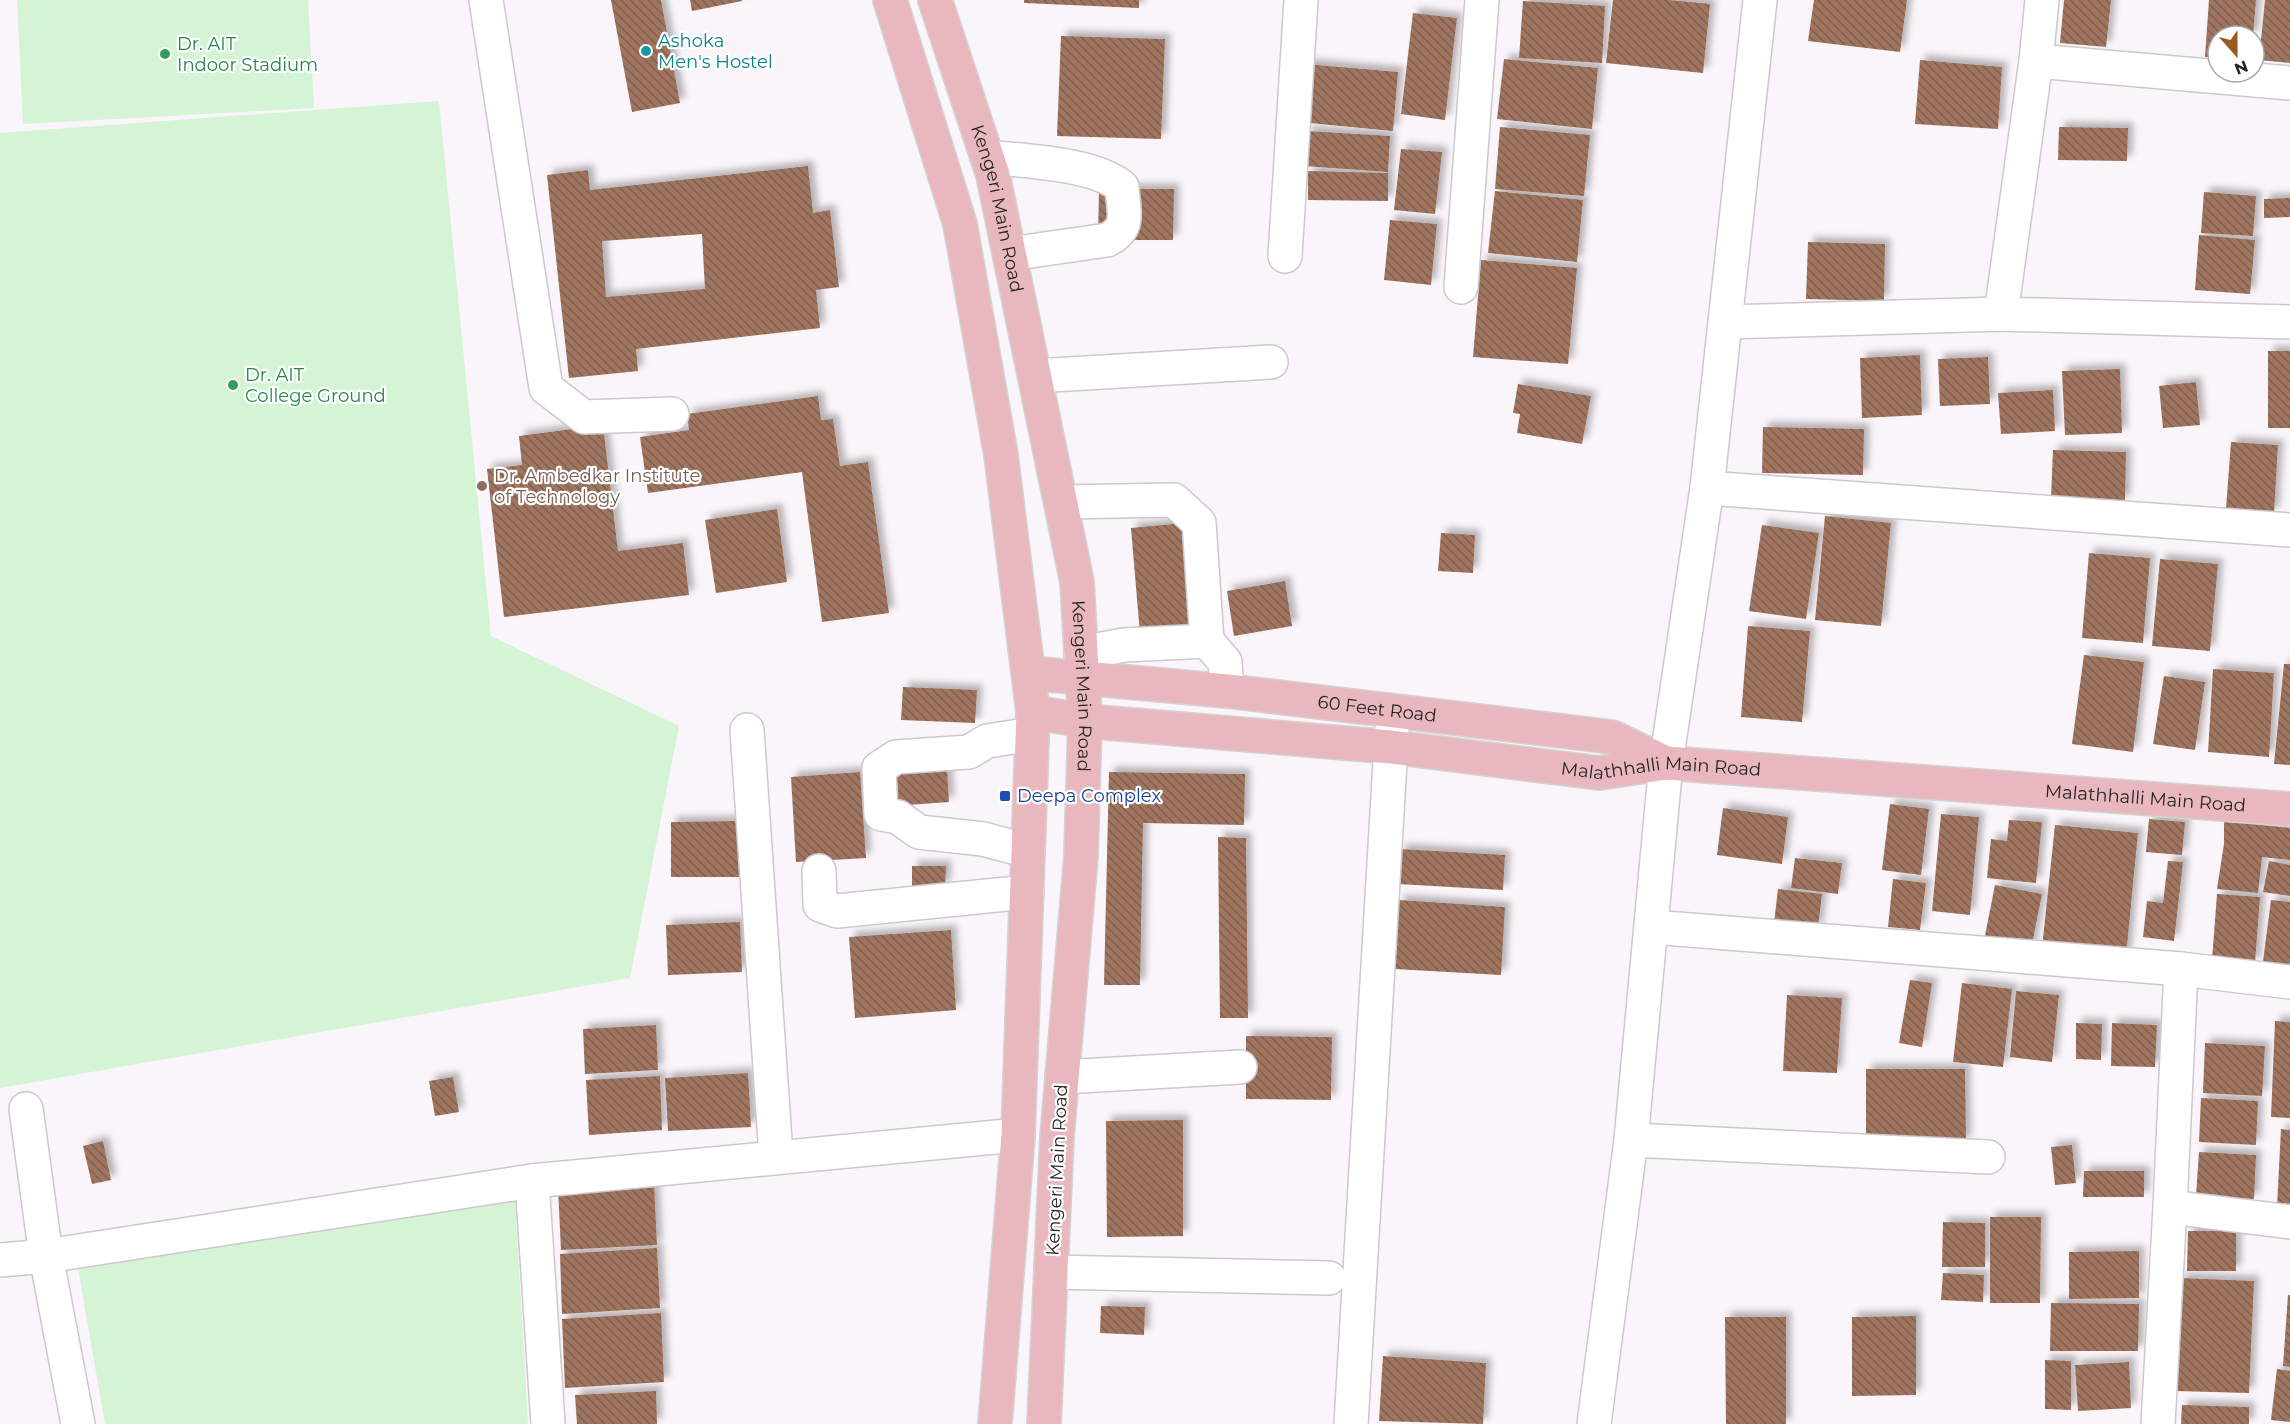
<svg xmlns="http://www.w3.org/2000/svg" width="2290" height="1424" font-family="Montserrat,sans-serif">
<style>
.green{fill:#d5f3d5}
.building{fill:url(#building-back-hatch);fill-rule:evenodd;filter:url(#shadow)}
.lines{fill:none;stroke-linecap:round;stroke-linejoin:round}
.minor-casing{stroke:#cdc8cd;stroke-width:36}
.major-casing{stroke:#d3d3d3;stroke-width:36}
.minor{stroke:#fff;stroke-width:33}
.major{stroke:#e9b8be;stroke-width:33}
.culture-dot{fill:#0f9aa8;stroke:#fff;stroke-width:2}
.leisure-dot{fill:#2e9e5b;stroke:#fff;stroke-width:2}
.education-dot{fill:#8d6e63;stroke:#fff;stroke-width:2}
.transit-dot{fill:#1a4fb4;stroke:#fff;stroke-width:2}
.labels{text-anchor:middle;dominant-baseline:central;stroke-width:4.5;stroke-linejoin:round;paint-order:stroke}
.culture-label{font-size:18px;fill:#0d838f;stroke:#fff;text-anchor:start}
.leisure-label{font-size:18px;fill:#27864d;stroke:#fff;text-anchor:start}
.street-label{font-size:18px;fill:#252425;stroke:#fff}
.education-label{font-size:18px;fill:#785e54;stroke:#fff;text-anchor:start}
.transit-label{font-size:18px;fill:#164399;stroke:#fff;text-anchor:start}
</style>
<defs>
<pattern id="building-back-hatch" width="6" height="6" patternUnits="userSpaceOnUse" patternTransform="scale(1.5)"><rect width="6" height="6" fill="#9f745f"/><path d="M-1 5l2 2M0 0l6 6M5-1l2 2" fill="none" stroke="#815f4e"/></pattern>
<filter id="shadow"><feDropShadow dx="5.5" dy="-5.5" stdDeviation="3" flood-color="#0004"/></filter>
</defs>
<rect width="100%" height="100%" fill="#faf5fa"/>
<g class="green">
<path d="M17,0H308L314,108L23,124Z"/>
<path d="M439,101L491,636L679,726L630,978L0,1088V133Z"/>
<path d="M515,1201L528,1424H105L78,1268Z"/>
</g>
<g class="building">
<path d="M611,0H661L680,103L632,112Z"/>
<path d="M690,0H742V1L692,11Z"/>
<path d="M1024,0H1139V8L1024,3Z"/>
<path d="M1613,0H1669L1710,4L1703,73L1606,63Z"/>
<path d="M1814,0H1907L1900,52L1808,41Z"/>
<path d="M2064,0H2111L2106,47L2060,43Z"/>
<path d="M2209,0H2256L2253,36H2218V57H2205Z"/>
<path d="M2265,0H2290V63L2259,60Z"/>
<path d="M1523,1L1605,6L1602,63L1519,58Z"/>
<path d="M1413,13L1457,18L1445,120L1401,114Z"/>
<path d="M1061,36L1165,39L1161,139L1057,136Z"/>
<path d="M1504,59L1598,68L1592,129L1497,119Z"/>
<path d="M1920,60L2002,67L1998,129L1915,124Z"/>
<path d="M1305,64L1398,72L1393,131L1299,122Z"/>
<path d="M1500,127L1590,135L1584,196L1495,189Z"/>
<path d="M2059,127L2128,128L2127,161L2058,160Z"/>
<path d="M1307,131L1390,136L1388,172L1304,166Z"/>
<path d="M1401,149L1442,152L1435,214L1394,210Z"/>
<path d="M808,166L813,213L830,210L839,287L816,290L820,328L636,349L638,371L569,378L547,175L588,170L590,190ZM702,234L705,289L606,297L602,241Z"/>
<path d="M1308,171L1388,173V201L1308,200Z"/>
<path d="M1099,189H1174L1173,240H1098Z"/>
<path d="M1495,191L1583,200L1577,262L1488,253Z"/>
<path d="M2204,192L2256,196L2253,236L2201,233Z"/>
<path d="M2290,198V217L2264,218V199Z"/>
<path d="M1390,220L1437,224L1431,285L1384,280Z"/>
<path d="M2199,235L2255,240L2250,294L2195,290Z"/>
<path d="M1808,242L1885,244L1884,301L1806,299Z"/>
<path d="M1481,260L1577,268L1568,364L1473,357Z"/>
<rect x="2268" y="351" width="22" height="77"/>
<path d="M1920,355L1922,415L1862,418L1860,358Z"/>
<path d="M1988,357L1990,404L1940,406L1938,359Z"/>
<path d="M2120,369L2122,433L2065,435L2062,371Z"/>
<path d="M2196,382L2200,425L2163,428L2159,386Z"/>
<path d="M1518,384L1591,396L1582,444L1517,433L1520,414L1513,413Z"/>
<path d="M2053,390L2055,431L2001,434L1998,393Z"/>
<path d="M818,396L821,420L833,419L840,466L868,462L889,613L822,622L802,472L648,493L640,437L689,430L687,414Z"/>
<path d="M603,425L618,551L683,543L689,595L504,617L487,469L522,465L519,436Z"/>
<path d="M1763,427L1864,429L1863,475L1762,473Z"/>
<path d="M2231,442L2278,445L2274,513L2226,509Z"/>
<path d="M2053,450L2126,452L2125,501L2051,499Z"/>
<path d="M777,509L787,582L716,593L705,520Z"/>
<path d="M1825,516L1891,523L1881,626L1815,620Z"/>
<path d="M1183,523L1192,630L1140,634L1131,528Z"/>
<path d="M1762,525L1819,533L1806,619L1749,611Z"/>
<path d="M1441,533L1475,535L1473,573L1438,571Z"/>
<path d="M2089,553L2150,558L2143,643L2082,638Z"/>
<path d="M2160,559L2218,564L2210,651L2152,646Z"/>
<path d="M1285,581L1292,626L1234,636L1227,591Z"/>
<path d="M1748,626L1810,631L1802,722L1741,717Z"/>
<path d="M2084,655L2144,662L2133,752L2072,744Z"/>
<path d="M2284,664H2290V765L2274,764Z"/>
<path d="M2213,669L2274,673L2269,757L2208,752Z"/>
<path d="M2164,676L2205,682L2195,750L2153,744Z"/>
<path d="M903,687L977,690L975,723L901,720Z"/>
<path d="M947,770L949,802L894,806L892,773Z"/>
<path d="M860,772L866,858L796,862L791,777Z"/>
<path d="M1109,772L1245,774L1244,825L1143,823L1140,985H1104Z"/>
<path d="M1890,804L1929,809L1921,875L1882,870Z"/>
<path d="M1723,808L1788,817L1782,864L1717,855Z"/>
<path d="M1941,814L1979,817L1970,915L1932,911Z"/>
<path d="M2149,819L2185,822L2182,855L2146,852Z"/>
<path d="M2009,820L2042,822L2036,883L1987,878L1991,839L2007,841Z"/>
<path d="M741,821V877H671V822Z"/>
<path d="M2224,821L2290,828V860L2262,857L2258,893L2217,889L2224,844Z"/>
<path d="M2055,825L2138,833L2126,956L2042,948Z"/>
<path d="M1218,837L1246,838L1248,1018H1220Z"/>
<path d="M1400,849L1505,855L1503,890L1398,884Z"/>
<path d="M1795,858L1842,863L1838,894L1791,888Z"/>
<path d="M2168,861L2183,862L2174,941L2143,937L2147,901L2163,903Z"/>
<path d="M2269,861L2290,865V896L2263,892Z"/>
<path d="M912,866H946L945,887H912Z"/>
<path d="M1893,879L1926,883L1920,930L1888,927Z"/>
<path d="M1995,885L2042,894L2031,949L1984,941Z"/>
<path d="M1778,889L1822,894L1818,928L1774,923Z"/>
<path d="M2217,894L2260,897L2255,963L2212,960Z"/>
<path d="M1399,900L1505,907L1501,975L1395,969Z"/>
<path d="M2271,900L2290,902V973L2262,969Z"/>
<path d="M740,922L742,972L668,975L666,925Z"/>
<path d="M951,930L956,1010L855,1018L849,937Z"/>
<path d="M1910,980L1932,983L1922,1047L1899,1043Z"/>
<path d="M1962,983L2012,989L2003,1067L1953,1062Z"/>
<path d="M2016,991L2059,995L2052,1062L2010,1057Z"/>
<path d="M1787,995L1842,998L1837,1073L1783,1071Z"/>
<path d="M2275,1021L2290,1022V1118L2271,1117Z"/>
<path d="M2076,1023L2102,1024L2101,1060L2076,1059Z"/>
<path d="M2112,1023L2157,1025L2155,1067L2111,1066Z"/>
<path d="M656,1025L658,1070L585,1074L583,1029Z"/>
<path d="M1246,1036L1332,1037L1331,1100L1246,1099Z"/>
<path d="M2205,1043L2265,1046L2262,1096L2203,1093Z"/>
<path d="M1866,1069H1965L1966,1142L1866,1143Z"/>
<path d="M748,1073L751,1127L668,1131L665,1078Z"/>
<path d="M660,1076L662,1130L589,1135L586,1080Z"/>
<path d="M453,1077L459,1112L435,1116L429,1081Z"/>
<path d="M2201,1098L2258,1101L2256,1145L2199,1142Z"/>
<path d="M1183,1120V1236L1107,1237L1106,1121Z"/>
<path d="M2281,1129L2290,1130V1207H2277Z"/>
<path d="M103,1141L111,1180L92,1184L83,1146Z"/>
<path d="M2072,1145L2076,1183L2055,1185L2051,1147Z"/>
<path d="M2199,1152L2256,1155L2254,1199L2196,1196Z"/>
<path d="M2084,1171H2144V1197H2083Z"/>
<path d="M654,1183L657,1245L561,1250L558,1188Z"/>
<path d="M1990,1217H2041L2040,1303H1990Z"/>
<path d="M1943,1222L1985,1223V1267H1942Z"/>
<path d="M2188,1231H2236V1271H2187Z"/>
<path d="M657,1248L660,1308L562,1314L560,1254Z"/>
<path d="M2139,1251V1298L2069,1299V1252Z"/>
<path d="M1943,1273L1984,1275L1983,1302L1941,1300Z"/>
<path d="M2180,1278L2254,1281L2249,1393L2176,1391Z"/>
<path d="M2288,1295H2290V1367L2283,1366Z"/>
<path d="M2051,1303L2139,1304L2138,1351H2050Z"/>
<path d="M1101,1306L1145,1307L1144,1335L1100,1333Z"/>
<path d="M661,1313L664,1382L565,1388L562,1319Z"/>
<path d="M1916,1316V1395L1852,1396V1317Z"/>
<path d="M1725,1317H1786V1424H1726Z"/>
<path d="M1383,1356L1486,1363L1483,1424L1379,1421Z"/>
<path d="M2045,1360L2071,1361V1410L2045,1409Z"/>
<path d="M2129,1362L2131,1408L2078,1411L2075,1365Z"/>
<path d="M2277,1369L2290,1371V1422L2271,1420Z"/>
<path d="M656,1391L657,1424H577L575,1395Z"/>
<path d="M2182,1405L2249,1407V1424H2181Z"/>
</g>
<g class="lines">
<defs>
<g id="minor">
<path d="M486,0L546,388L584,417L672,414"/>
<path d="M2036,61L2290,83"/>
<path d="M987,157C1024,161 1094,163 1122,187C1123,210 1132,228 1107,240L1010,254"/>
<path d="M1285,256L1301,0"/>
<path d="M1461,287L1482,0"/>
<path d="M2001,314L2036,61L2042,0"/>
<path d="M1725,322L2001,314L2290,322"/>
<path d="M1035,376L1271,362"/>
<path d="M1707,488L2290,530"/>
<path d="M1061,502L1174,500L1199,523L1207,641L1225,662L1227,691"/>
<path d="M1081,653L1124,645L1207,641"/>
<path d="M747,730L776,1156"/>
<path d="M1028,851L983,839L919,832L898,817L881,814L879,768L896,757L969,752L987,741L1032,734"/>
<path d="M819,871L820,905L837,911L1027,892"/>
<path d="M1652,927L2181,969L2290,982"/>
<path d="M2181,969L2170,1207L2290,1222"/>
<path d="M1062,1077L1240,1067"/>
<path d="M26,1109L46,1256L78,1424"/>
<path d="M1631,1140L1988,1157"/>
<path d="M532,1181L548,1424"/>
<path d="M0,1260L46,1256L532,1181L1018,1135"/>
<path d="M1051,1272L1329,1278"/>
<path d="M1351,1424L1393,711"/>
<path d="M1594,1424L1631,1140L1666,763L1707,488L1760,0"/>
<path d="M2158,1424L2170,1207"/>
</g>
<g id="major">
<path d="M890,0L960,224L1001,455L1033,712L1018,1135L995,1424"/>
<path id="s1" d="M935,0L993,175L1077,582L1085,721L1081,856L1057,1137L1044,1424"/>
<path id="s2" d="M1029,673L1227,691L1612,737L1666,763"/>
<path id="s3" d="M1033,712L1085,721L1391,747L1599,773L1666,763L2290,809"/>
</g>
</defs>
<use href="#minor" class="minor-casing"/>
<use href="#major" class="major-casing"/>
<use href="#minor" class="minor"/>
<use href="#major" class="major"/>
</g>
<circle class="culture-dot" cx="646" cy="51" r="6"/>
<g class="leisure-dot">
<circle cx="165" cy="54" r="6"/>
<circle cx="233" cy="385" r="6"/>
</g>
<circle class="education-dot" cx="482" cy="486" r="6"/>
<rect class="transit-dot" x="999" y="790" width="12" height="12" rx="3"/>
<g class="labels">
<g class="culture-label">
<text x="658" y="41">Ashoka<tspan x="658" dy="21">Men's Hostel</tspan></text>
</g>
<g class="leisure-label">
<text x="177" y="44">Dr. AIT<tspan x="177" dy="21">Indoor Stadium</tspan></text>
<text x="245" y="375">Dr. AIT<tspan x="245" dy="21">College Ground</tspan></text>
</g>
<g class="street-label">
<text stroke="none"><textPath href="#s1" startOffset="218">Kengeri Main Road</textPath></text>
<text stroke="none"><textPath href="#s1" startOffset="704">Kengeri Main Road</textPath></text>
<text stroke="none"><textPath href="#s2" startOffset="350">60 Feet Road</textPath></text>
<text stroke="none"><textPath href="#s3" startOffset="632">Malathhalli Main Road</textPath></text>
<text stroke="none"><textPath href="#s3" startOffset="1118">Malathhalli Main Road</textPath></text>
<text transform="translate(1057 1170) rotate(-87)">Kengeri Main Road</text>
</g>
<g class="education-label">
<text x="494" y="476">Dr. Ambedkar Institute<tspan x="494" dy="21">of Technology</tspan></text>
</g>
<g class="transit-label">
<text x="1017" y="796">Deepa Complex</text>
</g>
</g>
<g transform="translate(2236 54) rotate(159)"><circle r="28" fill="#ffffff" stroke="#a8a7a8" stroke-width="1.5"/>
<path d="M0-4.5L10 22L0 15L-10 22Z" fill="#995c20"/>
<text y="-9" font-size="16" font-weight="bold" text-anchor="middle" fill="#252425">N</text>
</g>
</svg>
